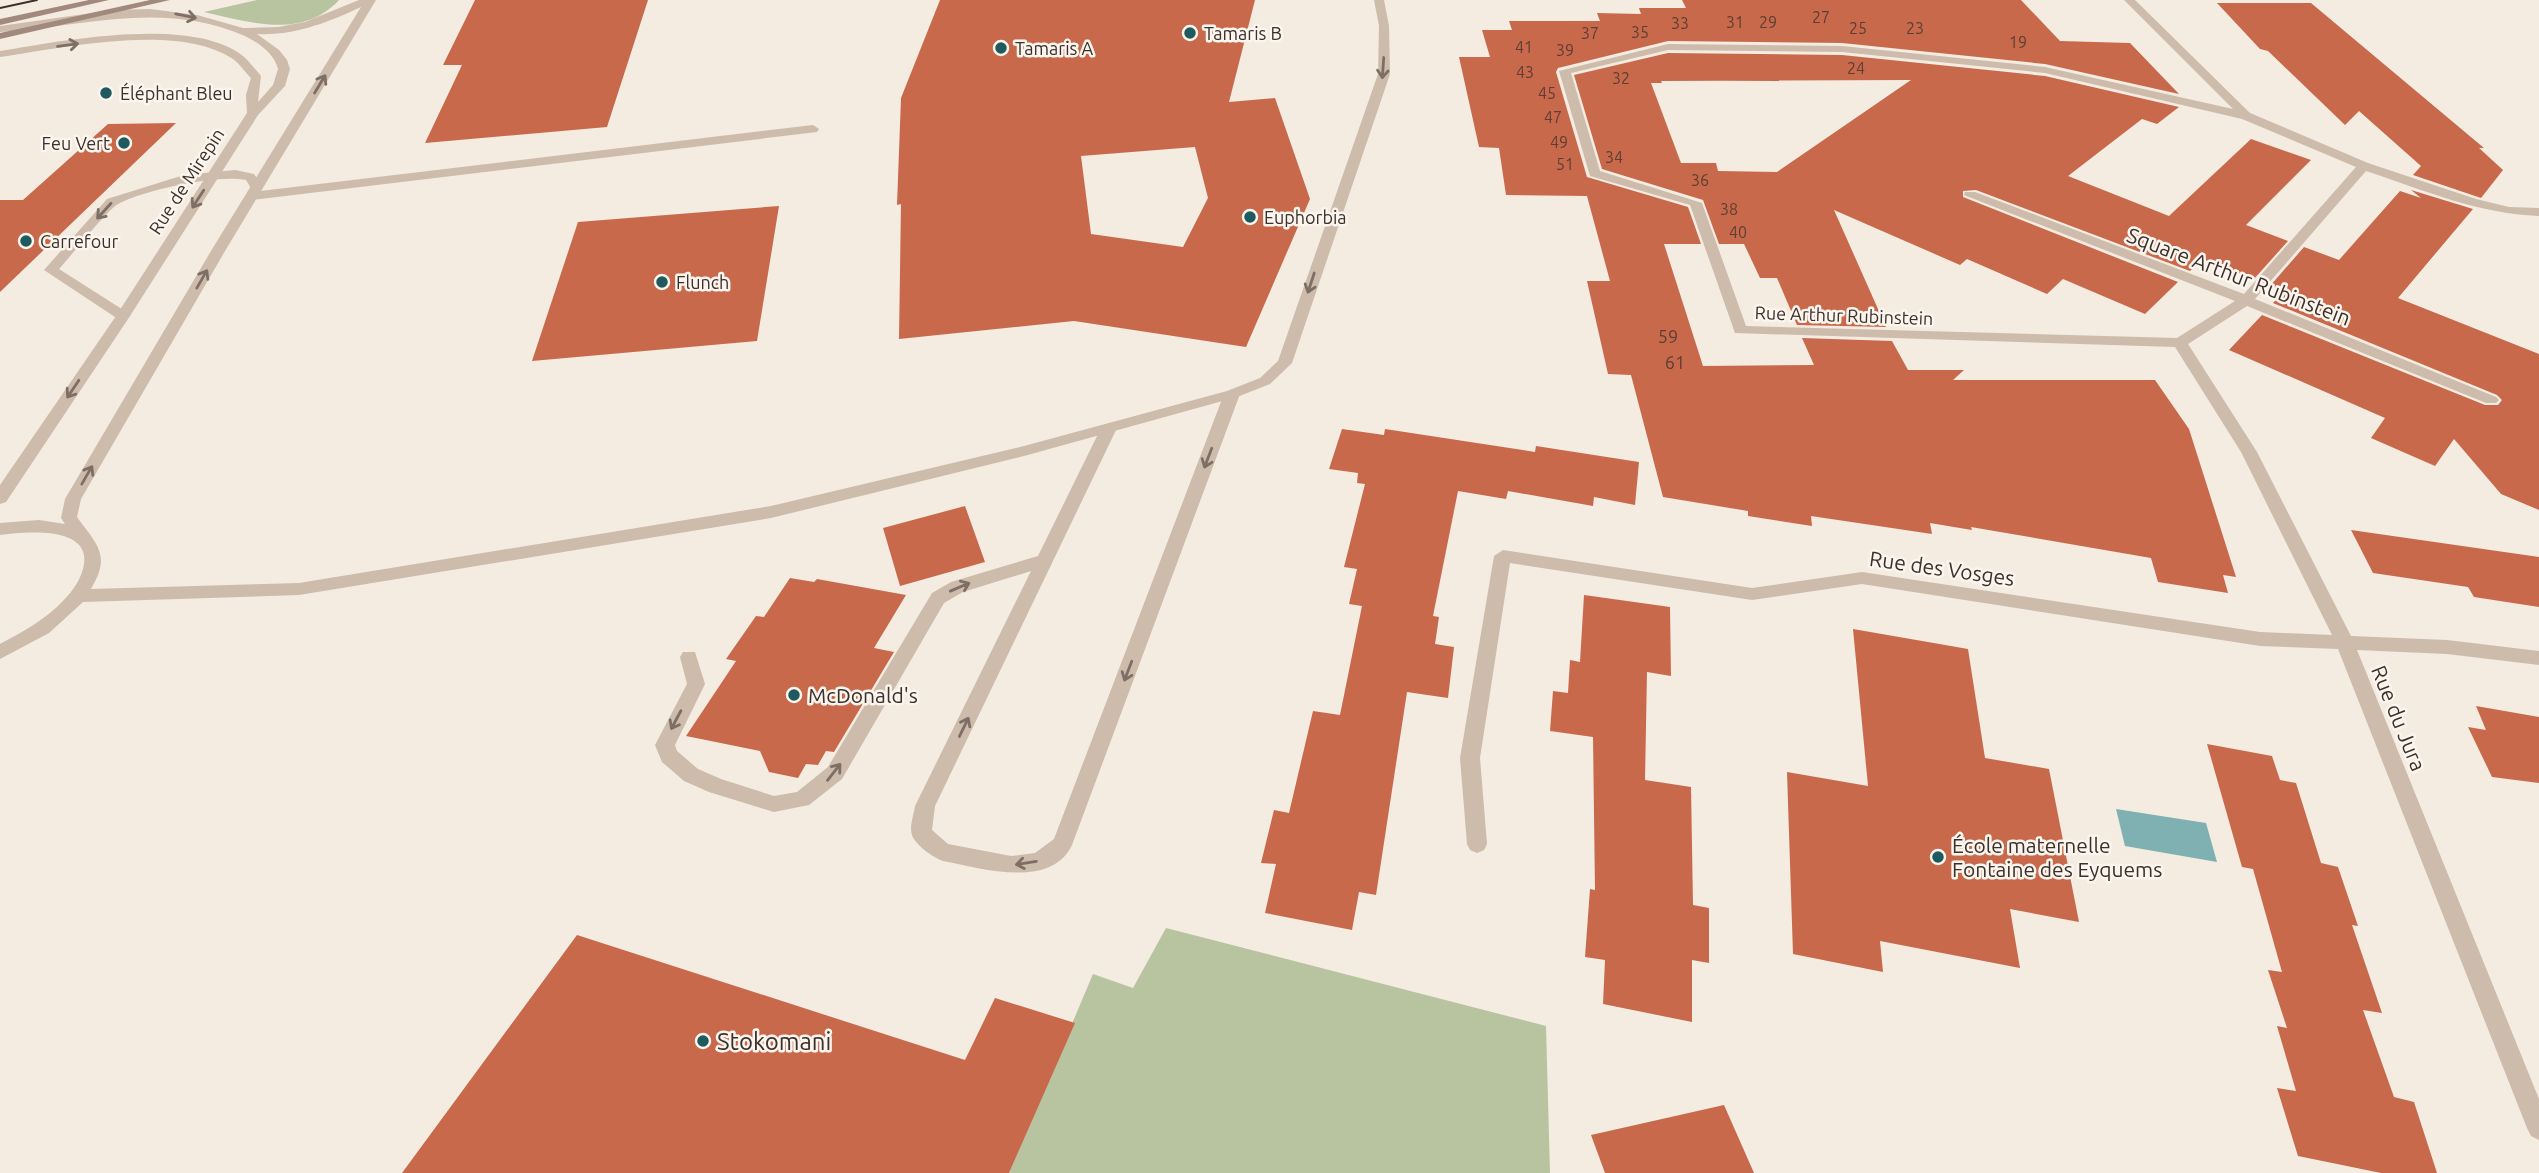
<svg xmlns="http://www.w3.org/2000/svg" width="2539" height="1173" font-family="Ubuntu,sans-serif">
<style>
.green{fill:#b8c4a0}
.water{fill:#7fb0b2}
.building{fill:#c8694b;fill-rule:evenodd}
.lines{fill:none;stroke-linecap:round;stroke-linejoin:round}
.lane{fill:#cdbbac;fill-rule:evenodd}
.street{fill:#cdbbac;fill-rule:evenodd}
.secondary{fill:#a18a7d;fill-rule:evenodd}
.tram{stroke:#3b302b;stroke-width:2}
.oneway{stroke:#7d6f65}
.poi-dot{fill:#1f5a5e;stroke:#fbf5ee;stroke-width:2.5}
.labels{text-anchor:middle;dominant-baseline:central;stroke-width:5;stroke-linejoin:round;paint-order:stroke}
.far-number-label{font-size:16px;fill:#5e3e33}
.far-poi-label{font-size:18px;fill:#3b302b;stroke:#fbf5ee;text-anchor:start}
.far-street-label{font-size:18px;fill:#3b302b;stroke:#fbf5ee}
.number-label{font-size:18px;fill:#5e3e33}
.street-label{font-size:21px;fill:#3b302b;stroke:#fbf5ee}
.poi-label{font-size:21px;fill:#3b302b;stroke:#fbf5ee;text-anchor:start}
.near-poi-label{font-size:24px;fill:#3b302b;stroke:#fbf5ee;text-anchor:start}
</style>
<rect width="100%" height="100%" fill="#f4ebe1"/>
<g class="green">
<path d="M257,0H339C302,40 249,22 204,12Z"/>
<path d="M1166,928L1546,1026L1550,1173H1009L1093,974L1133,988Z"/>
</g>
<path class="water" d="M2116,809L2206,823L2217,862L2125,846Z"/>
<g class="building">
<path d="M475,0H648L607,127L425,143L462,65H443Z"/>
<path d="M940,0H1255L1229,102L1275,98L1310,199L1246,347L1074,321L899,339L901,204L897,205L901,98ZM1195,147L1208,198L1183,247L1091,234L1081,156Z"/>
<path d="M1682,0H2021L2060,41L2130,43L2179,94L2045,64L1842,43L1668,41L1558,68L1556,72L1587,177L1688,207L1701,244H1664L1703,366L1814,365L1802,338L1892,341L1908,370H1964L1953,380H2155L2189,429L2236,577L2223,575L2228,593L2158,582L2151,558L1971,527L1972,530L1930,523L1932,534L1811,516L1812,526L1748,516V511L1663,497L1631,375L1608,374L1587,281H1610L1587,196L1506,195L1499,148L1479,147L1459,57H1490L1482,30H1512L1509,21H1600L1597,13L1641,14L1639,8H1686Z"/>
<path d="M2217,3H2311L2484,148H2479L2503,170L2481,198L2413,175L2421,166L2359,111L2345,125L2268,51L2260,49Z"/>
<path d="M1668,53L1842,55L2045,76L2179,107L2157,124L2142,119L2068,176L2169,216L2251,139L2311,160L2246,225L2288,241L2254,279L2202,259L2190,271L1976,190L1963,191V197L2178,282L2145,314L2063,279L2047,294L1967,259L1960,265L1834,210L1886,327L1797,325L1777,278H1760L1744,244H1719L1703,200L1602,169L1574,75ZM1911,80L1777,172L1718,171L1716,163H1681L1651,83H1662L1661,81Z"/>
<path d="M176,123L0,292V200H23L108,124Z"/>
<path d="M2411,190L2473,209L2398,298L2539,354V510L2501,494L2454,439L2435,466L2371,438L2385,418L2229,350L2262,315L2485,405H2498L2502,400L2497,395L2273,303L2284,291L2270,286L2304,247L2339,260L2400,191L2421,198Z"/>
<path d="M779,206L757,341L532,361L578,222Z"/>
<path d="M1342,429L1384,435L1385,429L1535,452L1536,446L1639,462L1635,505L1594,497L1593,506L1508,491L1506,499L1458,491L1433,616L1439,617L1435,644L1454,647L1448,698L1407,692L1376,895L1359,892L1352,930L1265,913L1276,864L1261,863L1274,810L1289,813L1313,711L1340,715L1362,606L1349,604L1357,569L1344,567L1365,484L1357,483L1358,473L1329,469Z"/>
<path d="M965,506L985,562L900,586L883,528Z"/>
<path d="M2351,530L2539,557V607L2474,597L2468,587L2373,573Z"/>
<path d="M790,578L814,582L817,579L906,595L874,648L894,652L834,752L826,751L818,765L806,764L798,778L769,772L760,751L686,736L736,661L726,659L756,616L764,617Z"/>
<path d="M1584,595L1670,607L1671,676L1647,672L1645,780L1691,787L1693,905L1709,908V963L1692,960V1022L1603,1004L1605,960L1585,957L1590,889L1595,890L1593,737L1550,731L1553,691L1568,693L1570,660L1580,662Z"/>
<path d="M1853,629L1968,649L1985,758L2049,769L2079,922L2010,909L2020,968L1880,941L1883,972L1793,954L1787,772L1868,786Z"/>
<path d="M2476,706L2539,717V783L2492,777L2468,727L2486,730Z"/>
<path d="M2207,744L2272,756L2280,780L2296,783L2321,863L2338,867L2358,926L2352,925L2382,1013L2363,1010L2394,1097L2414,1102L2437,1173H2381L2298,1156L2277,1088L2296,1091L2277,1026L2287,1028L2268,970L2282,972L2253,869L2242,867Z"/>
<path d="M577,935L965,1060L995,998L1075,1023L1009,1173H402Z"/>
<path d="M1724,1105L1754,1173H1605L1591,1135Z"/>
</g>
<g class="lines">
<g class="lane">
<path d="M813,125L819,129L817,132L252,200L246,196L252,192Z"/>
<path d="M235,170L254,174L263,187L257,191L252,190L246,180C217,174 144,190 118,204C106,211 71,256 59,269L128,313V319H118L44,270L107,199L184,175Z"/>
<path d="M1232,389L1240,394L1072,845C1051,890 980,868 943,861C934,858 915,845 912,835C909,827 914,814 915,806L1031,571L963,592L944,603L842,779L809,805L774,812L709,792L684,781L662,762L655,745L687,684L680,657L683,652H695L705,684L675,745L677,751L698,769L721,779L774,796L797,792L828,767L932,593L951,582L1038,556L1101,428L1109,423L1117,428L935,806L932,830L948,844L1011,856L1035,853L1054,839L1224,394Z"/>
</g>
<g class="street">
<path d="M359,0H376L225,251L81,499L77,517C98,546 111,555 91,589L299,583L771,506L1024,446L1227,391L1260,378L1278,361L1378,74L1379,26L1374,0H1384L1389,26L1390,74L1292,363L1270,384L1237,397L1024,456L771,518L299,595L83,602L49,633L0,659V644C22,632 45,620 63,601C73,591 82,578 84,564C90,525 23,532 0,535V523L39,520L65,524L61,518L65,499L211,251L361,7C329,22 294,36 257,34L279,50L287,60L290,69L285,86L258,115L130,316L6,502L0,504V485L116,316L247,113L246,95L251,78C245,72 240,64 233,59C178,22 62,48 0,57V51C60,41 192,15 243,56C249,61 255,69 261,76L258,102L273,85L278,69C274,53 259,43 245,36C162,0 84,27 0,32V26L113,10L150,9L197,15L243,28L278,27L305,22Z"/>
<path d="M2124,0H2135L2250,113L2368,163L2476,199L2509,207L2539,208V216C2479,214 2423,190 2366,171L2255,299L2496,397L2499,400L2496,403H2486L2247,306L2188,344L2257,452L2351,636L2447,640L2539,651V665L2447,654L2357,650L2539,1099V1140L2531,1136L2527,1128L2338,649L2260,646L1862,584L1752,600L1510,563L1480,758L1487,844L1484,850L1477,853L1470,850L1467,844L1460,758L1494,556L1503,550L1752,588L1862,572L2260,632L2332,635L2241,452L2175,347L1735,333L1690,205L1590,176L1559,71L1668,44L1842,46L2045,67L2233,109ZM1668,50L1842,52L2045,73L2242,119L2356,167L2244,294L1975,192H1965L1964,195L2235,301L2177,338L1746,326L1702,203L1600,171L1571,73Z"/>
</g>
<g class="secondary">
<path d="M89,0H109L0,25V19Z"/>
<path d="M150,0H170L0,39V33Z"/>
</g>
<path class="tram" d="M0,8L37,0"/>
</g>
<defs><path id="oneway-shaft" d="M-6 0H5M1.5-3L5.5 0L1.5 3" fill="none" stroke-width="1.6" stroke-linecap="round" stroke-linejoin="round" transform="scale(1.75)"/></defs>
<g class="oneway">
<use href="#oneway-shaft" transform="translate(186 16) rotate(11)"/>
<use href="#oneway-shaft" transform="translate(68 45) rotate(-8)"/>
<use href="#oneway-shaft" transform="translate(1383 68) rotate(94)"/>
<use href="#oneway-shaft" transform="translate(320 84) rotate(-59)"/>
<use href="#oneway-shaft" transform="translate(198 199) rotate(123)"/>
<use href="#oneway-shaft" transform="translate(104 211) rotate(132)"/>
<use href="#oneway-shaft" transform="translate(202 279) rotate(-60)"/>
<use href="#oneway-shaft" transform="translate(1311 283) rotate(108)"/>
<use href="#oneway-shaft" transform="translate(73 389) rotate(124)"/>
<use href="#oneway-shaft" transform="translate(1208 458) rotate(111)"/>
<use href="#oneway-shaft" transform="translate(87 475) rotate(-60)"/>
<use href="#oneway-shaft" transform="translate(960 587) rotate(-23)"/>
<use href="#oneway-shaft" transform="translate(1128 671) rotate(111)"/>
<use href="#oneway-shaft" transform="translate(676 720) rotate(118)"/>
<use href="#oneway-shaft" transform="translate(964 727) rotate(-64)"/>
<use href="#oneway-shaft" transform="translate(834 772) rotate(-52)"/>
<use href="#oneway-shaft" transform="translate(1026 863) rotate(171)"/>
</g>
<g class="poi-dot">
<circle cx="1190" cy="33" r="7"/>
<circle cx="1001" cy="48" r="7"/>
<circle cx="106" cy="93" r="7"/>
<circle cx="124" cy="143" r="7"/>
<circle cx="1250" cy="217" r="7"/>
<circle cx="26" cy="241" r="7"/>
<circle cx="662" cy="282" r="7"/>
<circle cx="794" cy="695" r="7"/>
<circle cx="1938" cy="857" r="7"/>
<circle cx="703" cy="1041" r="7"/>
</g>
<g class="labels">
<g class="far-number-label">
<text x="1821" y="17">27</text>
<text x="1735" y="22">31</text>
<text x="1768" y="22">29</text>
<text x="1680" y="23">33</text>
<text x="1858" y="28">25</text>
<text x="1915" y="28">23</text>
<text x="1640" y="32">35</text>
<text x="1590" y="33">37</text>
<text x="2018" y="42">19</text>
<text x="1524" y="47">41</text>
<text x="1565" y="50">39</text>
<text x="1856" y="68">24</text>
<text x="1525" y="72">43</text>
<text x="1621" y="78">32</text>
<text x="1547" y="93">45</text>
<text x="1553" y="117">47</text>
<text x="1559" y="142">49</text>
<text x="1614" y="157">34</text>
<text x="1565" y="164">51</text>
<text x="1700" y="180">36</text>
<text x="1729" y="209">38</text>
<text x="1738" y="232">40</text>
</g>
<g class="far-poi-label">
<text x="1204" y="33">Tamaris B</text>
<text x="1015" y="48">Tamaris A</text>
<text x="120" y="93">Éléphant Bleu</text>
<text x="110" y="143" text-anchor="end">Feu Vert</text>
<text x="1264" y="217">Euphorbia</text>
<text x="40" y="241">Carrefour</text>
<text x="676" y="282">Flunch</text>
</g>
<g class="far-street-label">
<text transform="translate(186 181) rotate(-57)">Rue de Mirepin</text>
<text transform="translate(1844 315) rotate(2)">Rue Arthur Rubinstein</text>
</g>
<g class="number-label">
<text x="1668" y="336">59</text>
<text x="1675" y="362">61</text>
</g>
<g class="street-label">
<text transform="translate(2239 276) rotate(21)">Square Arthur Rubinstein</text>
<text transform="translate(1942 568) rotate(8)">Rue des Vosges</text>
<text transform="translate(2399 718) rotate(68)">Rue du Jura</text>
</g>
<g class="poi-label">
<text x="808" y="695">McDonald's</text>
<text x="1952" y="845">École maternelle<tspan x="1952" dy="24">Fontaine des Eyquems</tspan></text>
</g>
<g class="near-poi-label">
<text x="717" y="1041">Stokomani</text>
</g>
</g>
</svg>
